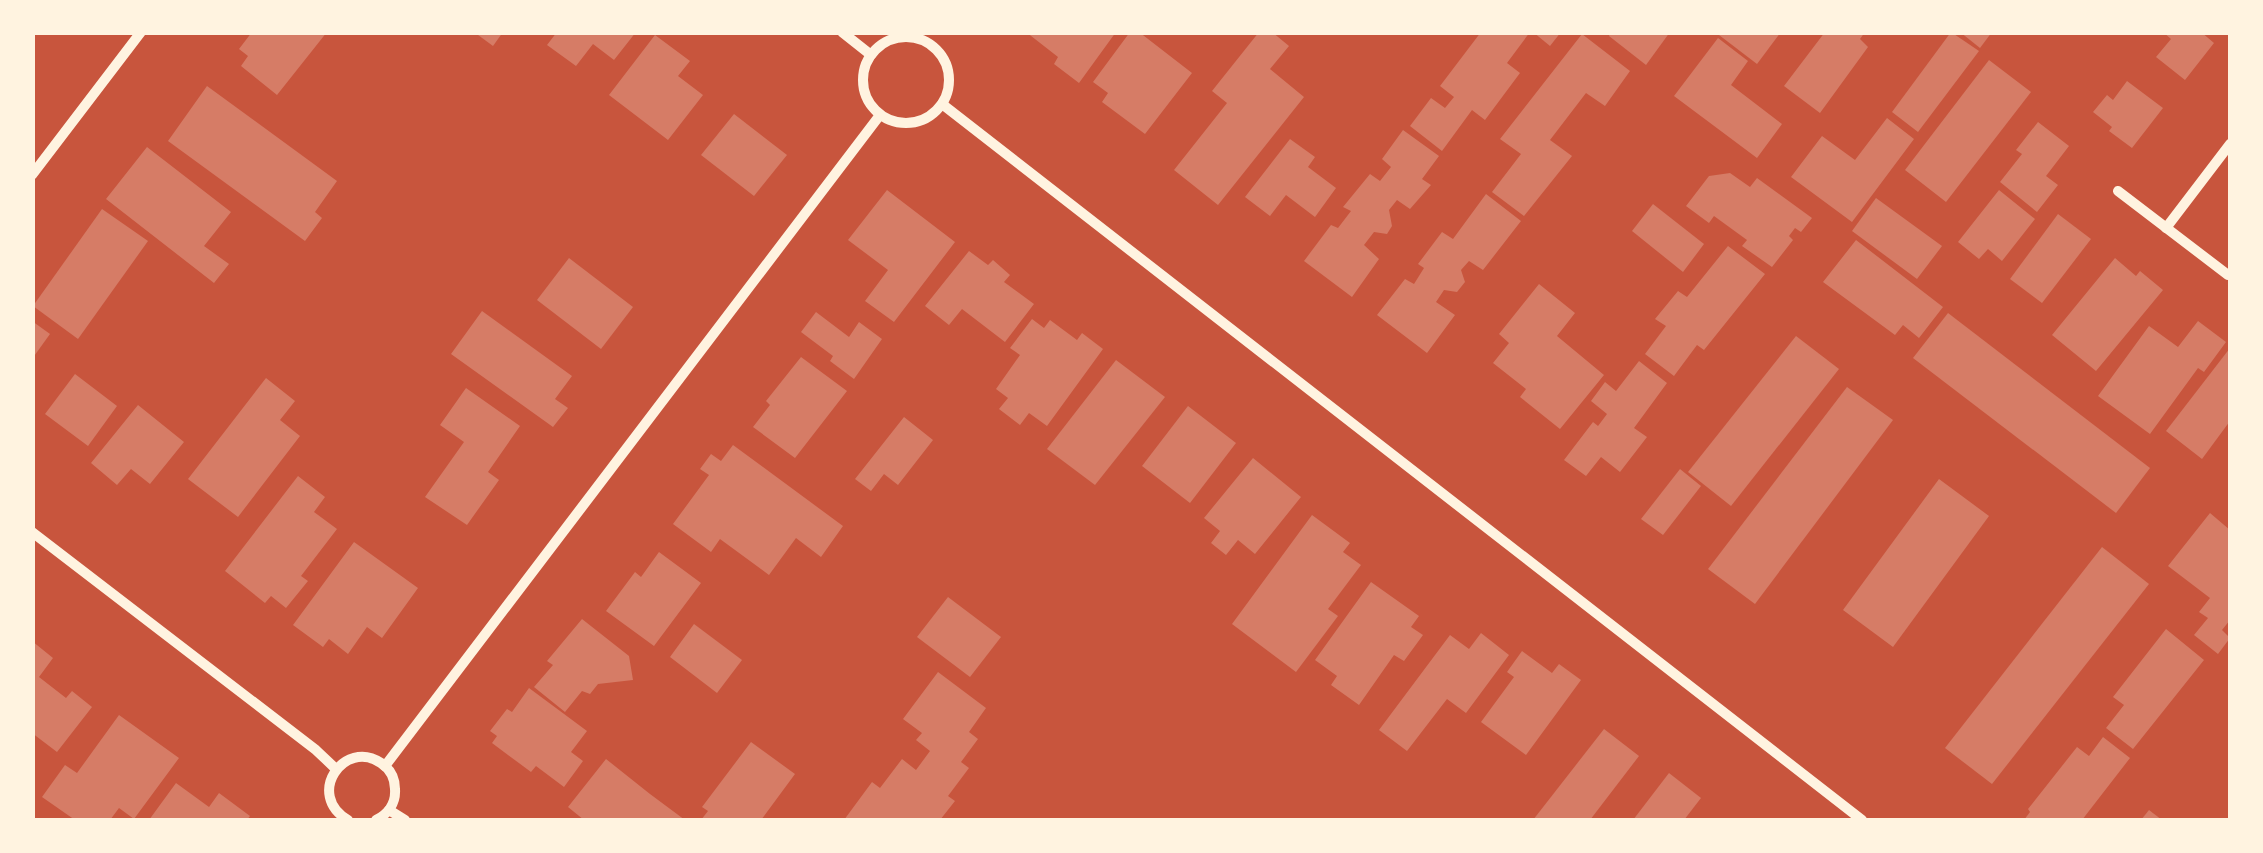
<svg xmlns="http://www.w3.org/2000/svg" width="2263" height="853" font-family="'Noto Sans',sans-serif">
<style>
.building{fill:#d67c66}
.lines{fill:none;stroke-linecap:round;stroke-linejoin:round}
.minor{stroke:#fff3e0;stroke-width:10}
</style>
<rect width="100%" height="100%" fill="#c8553d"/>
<g class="building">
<path d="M252,32H327L277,95L241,66L248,56L239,49Z"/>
<path d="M474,32H503L493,46Z"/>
<path d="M557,32H636L614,60L593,44L576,66L547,45Z"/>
<path d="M1026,32H1116L1079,83L1054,64L1058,57Z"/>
<path d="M1130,32H1139L1192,73L1145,134L1102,102L1108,93L1093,82Z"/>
<path d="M1259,32H1272L1289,46L1270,69L1304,97L1218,205L1174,170L1227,103L1212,91Z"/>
<path d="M1481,32H1530L1507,63L1520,73L1485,120L1472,110L1442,151L1410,126L1431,98L1445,108L1454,97L1440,86Z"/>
<path d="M1533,32H1561L1550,46Z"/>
<path d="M1611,32H1670L1646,65L1609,36Z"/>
<path d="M1721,32H1781L1757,64L1719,35Z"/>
<path d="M1825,32H1865L1860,39L1868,47L1820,113L1784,86Z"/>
<path d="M1951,32L1979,51L1918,132L1892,112Z"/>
<path d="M1960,32H1992L1980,48Z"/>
<path d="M2163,32H2201L2214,43L2185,80L2156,57L2171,39Z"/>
<path d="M1582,34L1630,71L1605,106L1586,93L1550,140L1572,156L1524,216L1492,192L1521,154L1500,139Z"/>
<path d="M655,35L690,61L678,76L703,95L668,140L609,95Z"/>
<path d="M1718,38L1748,61L1731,85L1782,124L1757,158L1674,96Z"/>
<path d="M1989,60L2031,92L1946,202L1905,170Z"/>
<path d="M2127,81L2163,108L2132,148L2109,131L2112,127L2093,112L2107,95L2113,100Z"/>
<path d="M207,86L337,181L315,212L322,218L305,241L168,141Z"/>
<path d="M734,114L787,155L754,196L701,155Z"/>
<path d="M1887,118L1914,139L1852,222L1791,177L1822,136L1855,160Z"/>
<path d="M2038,122L2069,146L2046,176L2058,185L2037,212L2000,182L2022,154L2016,150Z"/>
<path d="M1403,130L1439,156L1422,179L1431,185L1410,209L1397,200L1389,210L1392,226L1387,234L1374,232L1364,245L1379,259L1352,297L1304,261L1331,225L1338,228L1351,211L1343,207L1370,174L1380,181L1391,167L1382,159Z"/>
<path d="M1290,139L1315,157L1308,167L1336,188L1315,217L1286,195L1270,216L1245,197Z"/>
<path d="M147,147L231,212L204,246L229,264L214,283L106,199Z"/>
<path d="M1730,173L1750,187L1757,178L1812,218L1801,232L1795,228L1789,236L1793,240L1772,267L1742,246L1747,240L1714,216L1709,223L1686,206L1709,176Z"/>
<path d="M887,190L955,242L894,322L865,301L888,270L848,240Z"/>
<path d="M1999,190L2035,219L2002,261L1988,249L1979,259L1958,242Z"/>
<path d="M1486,194L1521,221L1483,270L1469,261L1461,270L1465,282L1457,292L1444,290L1436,302L1455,315L1427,353L1377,315L1405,279L1414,284L1424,268L1418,264L1442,232L1453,239Z"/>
<path d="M1876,198L1942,246L1917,279L1852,231Z"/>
<path d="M1653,204L1704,244L1683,272L1632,231Z"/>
<path d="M102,209L148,241L78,339L33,306Z"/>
<path d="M2058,214L2091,239L2042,303L2010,279Z"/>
<path d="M1856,240L1943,307L1919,338L1903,325L1895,335L1823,282Z"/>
<path d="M1728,246L1765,274L1704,350L1697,345L1674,376L1645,354L1666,326L1655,319L1678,291L1687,297Z"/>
<path d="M969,251L988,265L993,260L1010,275L1004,282L1034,304L1005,342L962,309L949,325L925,306Z"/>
<path d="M569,258L633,307L601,349L537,300Z"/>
<path d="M2115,258L2136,276L2140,271L2163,290L2096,371L2052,335Z"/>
<path d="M1539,284L1575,313L1557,336L1604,375L1560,429L1520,397L1526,389L1493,363L1509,343L1499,334Z"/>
<path d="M482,311L572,376L555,399L568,408L553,427L451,354Z"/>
<path d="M816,312L849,337L859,322L882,339L854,379L830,361L833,356L801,332Z"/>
<path d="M1948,313L2150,468L2116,513L1913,358Z"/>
<path d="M1032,319L1044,328L1050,320L1077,340L1082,333L1103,349L1047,426L1029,413L1020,425L999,409L1008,398L996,389L1020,355L1010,348Z"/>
<path d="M32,321L50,334L32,359Z"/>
<path d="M2198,321L2226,342L2204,372L2198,368L2150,434L2098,396L2149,326L2178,347Z"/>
<path d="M1796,336L1839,369L1731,506L1688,472Z"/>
<path d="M2230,348V421L2202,459L2166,431Z"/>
<path d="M801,357L847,391L795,458L753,427L770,405L766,401Z"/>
<path d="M1116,360L1165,397L1095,485L1047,449Z"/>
<path d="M1639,361L1667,383L1634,428L1647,437L1620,472L1601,457L1586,476L1564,460L1593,422L1598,426L1607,414L1591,401L1605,382L1616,391Z"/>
<path d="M75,374L117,406L88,446L45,414Z"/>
<path d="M266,378L295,401L280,420L300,436L238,517L188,479Z"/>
<path d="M1847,387L1893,420L1755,604L1708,569Z"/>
<path d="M466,388L520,426L488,472L499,480L467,525L425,497L464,442L440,425Z"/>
<path d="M138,405L184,442L150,484L131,469L117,485L91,463Z"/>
<path d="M1188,406L1236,443L1190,503L1142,466Z"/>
<path d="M904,417L933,440L898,485L884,474L871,491L855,479Z"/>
<path d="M733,445L843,526L821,557L796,538L769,575L720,539L711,552L673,524L709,475L700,469L711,454L721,461Z"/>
<path d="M1253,458L1301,497L1255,554L1238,540L1226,555L1211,543L1220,531L1204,518Z"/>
<path d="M1680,469L1701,486L1663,535L1641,519Z"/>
<path d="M298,476L325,497L314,512L337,529L301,576L308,581L286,608L271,596L265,603L225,571Z"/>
<path d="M1939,479L1989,516L1893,647L1843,610Z"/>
<path d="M2210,513L2230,530V620L2222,630L2230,638L2218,654L2194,635L2208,618L2199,612L2210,598L2168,566Z"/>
<path d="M1312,515L1350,543L1343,552L1361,565L1328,609L1338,616L1296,672L1232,624Z"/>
<path d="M354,542L418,588L382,638L367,627L348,654L329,639L323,647L293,625Z"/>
<path d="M2102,547L2149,584L1992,784L1945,748Z"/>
<path d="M659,552L701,583L654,646L606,611L635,572L641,577Z"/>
<path d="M1371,582L1419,616L1411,627L1423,635L1404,661L1394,655L1359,705L1331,685L1337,676L1315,660Z"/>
<path d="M948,597L1001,637L970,677L917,637Z"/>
<path d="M582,619L629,656L633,680L598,684L590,694L582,691L565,712L534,687L553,665L547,661Z"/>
<path d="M694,624L742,660L717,693L670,657Z"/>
<path d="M2166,629L2204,660L2133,749L2106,728L2124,705L2113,697Z"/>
<path d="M1481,633L1509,655L1466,713L1447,699L1407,751L1379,730L1450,635L1469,649Z"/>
<path d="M32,641L53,658L39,677L66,698L72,691L92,707L57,752L32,733Z"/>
<path d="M1522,651L1552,673L1559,664L1581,680L1526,755L1481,722L1514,677L1507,672Z"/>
<path d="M938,672L986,708L969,732L978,739L961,762L969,768L948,796L955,801L940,820H844L872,782L880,788L902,759L916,770L930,751L916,740L922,733L903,719Z"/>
<path d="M529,688L587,731L571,752L583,761L564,787L536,766L531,772L492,743L497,736L490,731L507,709L512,712Z"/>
<path d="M119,715L179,758L134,819L119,808L110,820H75L42,797L65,765L77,773Z"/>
<path d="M1604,729L1639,756L1590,820H1533Z"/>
<path d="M2103,737L2130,758L2082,820H2024L2030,812L2028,809L2077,747L2089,756Z"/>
<path d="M751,742L795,774L761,820H701L708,811L702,807Z"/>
<path d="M606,759L650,794L685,820H584L568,807Z"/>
<path d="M1669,773L1701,798L1684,820H1633Z"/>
<path d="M176,783L209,807L219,793L250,816L247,820H149Z"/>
<path d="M2149,810L2162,820H2141Z"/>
</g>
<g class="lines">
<g class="minor">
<path d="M842,32L871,55"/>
<circle cx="906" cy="80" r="43"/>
<path d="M942,104L1862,820"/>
<path d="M32,175L141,32"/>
<path d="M2118,191L2228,275"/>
<path d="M2166,228L2230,144"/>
<path d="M32,532L316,750L336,769"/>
<path d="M385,766L880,115"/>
<path d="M389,810L405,820"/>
<path d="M348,820C305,795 344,738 381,763C390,769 395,778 395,789C396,803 388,814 376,820"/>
</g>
</g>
<rect width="2263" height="853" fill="none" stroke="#fff3e0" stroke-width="70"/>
</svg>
